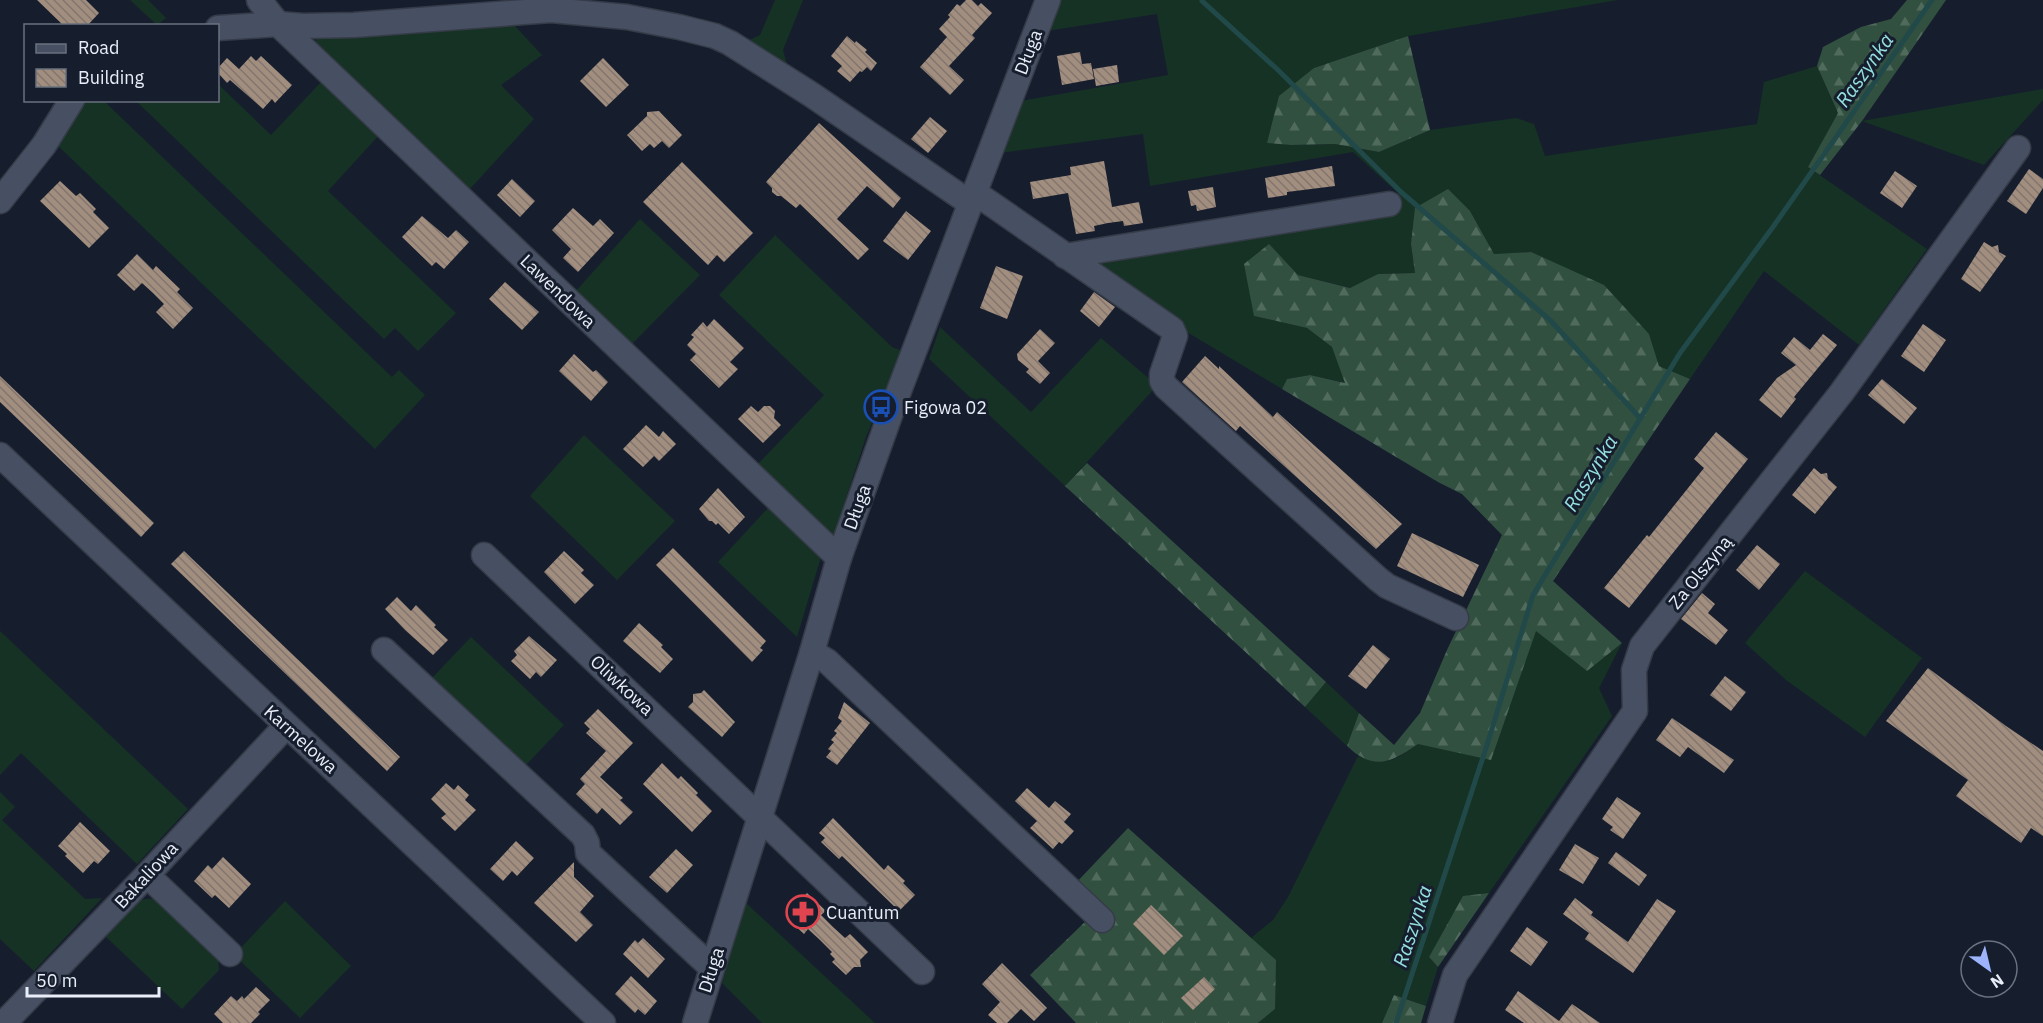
<svg xmlns="http://www.w3.org/2000/svg" width="2043" height="1023" font-family="'IBM Plex Sans',sans-serif">
<style>
.grass{fill:#163224}
.forest{fill:url(#forest-firs)}
.lines{fill:none;stroke-linecap:round;stroke-linejoin:round}
.stream{stroke:#224949;stroke-width:5}
.building{fill:url(#building-back-hatch)}
.minor-casing{stroke:#363b48;stroke-width:27}
.minor{stroke:#465062;stroke-width:24}
.labels{text-anchor:middle;dominant-baseline:central;stroke-width:6;stroke-linejoin:round;paint-order:stroke}
.street-label{font-size:18px;fill:#e9eef9;stroke:#161e2e}
.poi-label{font-size:18px;fill:#e9eef9;stroke:#161e2e;text-anchor:start}
.water-label{font-size:20px;font-style:italic;fill:#95e0e0;stroke:#161e2e}
</style>
<defs>
<pattern id="forest-firs" width="22" height="20" patternUnits="userSpaceOnUse" patternTransform="scale(1.5)"><rect width="22" height="20" fill="#325040"/><path d="M5 1l3.5 6h-7zM16 11l3.5 6h-7z" fill="#506a5c"/></pattern>
<pattern id="building-back-hatch" width="6" height="6" patternUnits="userSpaceOnUse" patternTransform="scale(1.5)"><rect width="6" height="6" fill="#a28e7f"/><path d="M-1 5l2 2M0 0l6 6M5-1l2 2" fill="none" stroke="#82756d"/></pattern>
</defs>
<rect width="100%" height="100%" fill="#161e2e"/>
<g class="grass">
<path d="M130,0H148L166,18L157,25Z"/>
<path d="M775,0H803L783,50L789,71L747,41L760,35Z"/>
<path d="M1061,0H1618L1408,36L1314,68L1267,143L1291,145L1335,144L1379,152L1430,130L1516,118L1534,124L1545,156L1757,124L1764,82L1817,66L1838,113L1808,167L1927,249L1859,345L1764,271L1690,379L1659,366L1649,334L1531,252L1494,254L1470,211L1411,244L1415,273L1378,274L1351,288L1298,275L1269,245L1254,316L1307,328L1332,347L1346,383L1310,375L1287,379L1282,389L1170,322L1077,259L1401,209L1398,193L1353,152L1150,186L1143,134L1000,153L1021,101L1168,75L1157,14L1046,31Z"/>
<path d="M514,25L542,55L501,85L534,119L469,190L316,45V36Z"/>
<path d="M323,80L381,133L328,191L456,313L418,351L395,328L384,339L136,101L218,100V84L271,135Z"/>
<path d="M2043,89V100L1984,165L1862,121Z"/>
<path d="M84,101H104L392,377L399,370L425,395L375,449L56,144Z"/>
<path d="M640,219L700,275L632,344L576,291Z"/>
<path d="M775,235L892,347L902,351L866,437L834,535L757,465L824,395L719,295Z"/>
<path d="M940,327L1031,412L1101,338L1152,381L1155,388L1065,486L929,359Z"/>
<path d="M584,435L675,521L617,580L530,496Z"/>
<path d="M768,508L821,557L797,637L718,562Z"/>
<path d="M1805,571L1922,658L1865,737L1786,680L1745,643Z"/>
<path d="M1536,630L1586,670L1622,643L1599,688L1612,716L1489,893L1463,897L1429,957L1438,967L1426,1006L1394,995L1382,1023H1258L1275,1009L1252,937L1273,920L1288,897L1358,756C1388,765 1393,762 1418,744Z"/>
<path d="M0,631L188,809L137,864L21,753L0,775Z"/>
<path d="M471,637L564,725L526,765L432,678Z"/>
<path d="M1326,682L1359,713L1347,746L1305,707Z"/>
<path d="M0,792L15,807L2,820L85,899L102,898L34,971L0,939Z"/>
<path d="M158,898L218,957L219,970L182,1009L104,935L138,900Z"/>
<path d="M285,901L351,966L300,1018L234,955Z"/>
<path d="M745,902L875,1023H762L722,983Z"/>
</g>
<g class="forest">
<path d="M1907,0H1946L1862,121L1820,175L1808,167L1838,113L1817,66L1823,47L1861,27L1891,19Z"/>
<path d="M1408,36L1430,130L1379,152L1335,144L1291,145L1267,143L1279,96L1314,68Z"/>
<path d="M1448,189L1470,211L1494,254L1531,252L1604,285L1649,334L1659,366L1690,379L1553,581L1622,643L1587,671L1536,631L1491,760L1418,744C1391,763 1373,771 1347,746L1359,713L1394,745L1420,713L1447,650L1502,535L1462,494L1438,482L1282,389L1287,379L1310,375L1345,383L1332,347L1307,328L1254,316L1244,264L1269,244L1298,275L1350,288L1378,274L1415,273L1411,244L1415,208Z"/>
<path d="M1087,463L1326,682L1305,707L1065,486Z"/>
<path d="M1128,828L1276,960L1275,1009L1258,1023H1076L1030,975L1088,919L1075,884Z"/>
<path d="M1489,893L1438,967L1429,957L1463,896Z"/>
<path d="M1394,995L1426,1006L1421,1023H1382Z"/>
</g>
<g class="lines">
<g class="stream">
<path d="M1202,1L1278,70L1401,192L1550,320L1640,418"/>
<path d="M1396,1023L1487,745L1533,595L1680,353L1773,227L1932,0"/>
</g>
</g>
<g class="building">
<path d="M37,0H86L99,13L87,26H64Z"/>
<path d="M966,0H972L978,6L981,3L992,13L972,35L975,38L949,66L964,80L950,95L920,67L947,37L939,29L950,17L948,15L957,4L960,6Z"/>
<path d="M847,36L855,43L856,41L867,50L865,52L877,63L871,71L867,67L862,72L860,71L850,82L837,71L842,66L831,56Z"/>
<path d="M1080,52L1082,64L1091,63L1094,79L1062,85L1057,56Z"/>
<path d="M251,56L256,61L261,56L292,85L275,103L272,99L263,109L230,80L227,83L218,73V68L227,58L239,69Z"/>
<path d="M603,58L629,85L606,107L580,81Z"/>
<path d="M1117,65L1119,82L1096,86L1093,69Z"/>
<path d="M659,111L682,135L669,148L662,141L654,148L650,144L642,151L627,135L647,116V112Z"/>
<path d="M930,117L947,131L928,153L911,139Z"/>
<path d="M819,123L901,198L893,208L867,186L837,219L869,249L858,260L800,204L796,208L781,196H777L772,192V188L766,182Z"/>
<path d="M1104,161L1112,207L1139,202L1143,223L1124,226L1123,221L1108,223L1094,226L1095,231L1076,234L1068,193L1033,199L1030,182L1071,175L1070,167Z"/>
<path d="M682,162L753,233L724,262L717,255L708,265L643,202Z"/>
<path d="M1332,166L1335,186L1287,192V195L1268,198L1265,178Z"/>
<path d="M2029,169L2043,179V188L2026,214L2007,201Z"/>
<path d="M1895,171L1917,186L1902,208L1880,193Z"/>
<path d="M512,179L535,201L520,217L497,195Z"/>
<path d="M60,181L76,196L80,193L96,209L93,212L109,228L89,248L40,201Z"/>
<path d="M1213,187L1216,207L1197,211L1196,205L1191,206L1188,191Z"/>
<path d="M573,208L593,226L600,219L614,233L578,272L563,258L571,249L552,230Z"/>
<path d="M906,211L931,231L908,260L883,241Z"/>
<path d="M422,216L448,238L456,230L469,242L444,269L436,262L432,266L402,237Z"/>
<path d="M1984,242L1992,247L1998,245L1999,252L2006,256L1980,292L1961,279Z"/>
<path d="M137,254L153,270L156,266L180,289L177,292L193,308L173,329L156,312L164,304L153,293L142,283L134,291L117,275Z"/>
<path d="M996,266L1023,276L1007,319L980,308Z"/>
<path d="M505,282L539,312L522,330L489,299Z"/>
<path d="M1094,292L1115,307L1099,327L1080,311Z"/>
<path d="M714,319L744,348L730,362L738,369L719,388L690,360L696,354L687,345L694,337L691,335L703,322L707,327Z"/>
<path d="M1923,324L1946,340L1924,372L1901,356Z"/>
<path d="M1040,329L1055,343L1038,361L1050,373L1040,384L1026,372L1029,369L1018,360L1017,354Z"/>
<path d="M1823,334L1837,345L1794,397L1796,399L1781,418L1759,400L1777,378L1796,365L1781,353L1794,337L1810,350Z"/>
<path d="M574,354L593,372L596,370L608,382L591,401L559,371Z"/>
<path d="M1205,356L1219,369V366L1273,417L1277,412L1402,524L1376,549L1240,426L1236,431L1182,382Z"/>
<path d="M0,376L154,523L141,537L0,402Z"/>
<path d="M1882,379L1917,408L1904,424L1868,395Z"/>
<path d="M751,406L758,412L764,406H770L775,411L774,418L781,425L763,443L738,419Z"/>
<path d="M646,425L659,437L663,431L676,444L659,461L654,456L643,467L623,449Z"/>
<path d="M1716,432L1748,459L1629,608L1604,588L1647,535L1649,537L1704,468L1694,459Z"/>
<path d="M1814,468L1821,474L1827,473L1828,479L1837,487L1815,514L1792,495Z"/>
<path d="M718,488L745,517L729,534L718,523L716,525L712,521H709L699,509Z"/>
<path d="M1412,533L1479,565L1463,597L1397,566Z"/>
<path d="M1757,545L1780,564L1759,590L1736,570Z"/>
<path d="M673,548L766,641L760,648L763,650L752,662L656,565Z"/>
<path d="M184,551L400,757L387,771L171,564Z"/>
<path d="M564,551L584,570L581,573L594,585L575,604L544,572Z"/>
<path d="M1702,593L1715,604L1708,613L1728,630L1716,645L1681,619Z"/>
<path d="M397,597L411,611L416,605L436,625L434,627L448,640L433,655L405,630L385,609Z"/>
<path d="M639,623L663,645L661,647L673,659L660,673L623,641Z"/>
<path d="M529,636L557,660L541,677L536,672L530,679L511,661L517,655L514,651Z"/>
<path d="M1373,645L1390,659L1366,689L1348,676Z"/>
<path d="M1928,668L2006,726L2043,751V836L2031,828L2021,843L1956,796L1968,780L1886,721Z"/>
<path d="M1725,676L1746,692L1731,711L1710,695Z"/>
<path d="M704,690L735,722L722,737L688,707L693,702V694L701,693Z"/>
<path d="M844,702L870,723L837,765L826,757L831,751L828,749L834,742L831,740L837,733L834,731L842,721L838,718Z"/>
<path d="M598,709L633,743L600,777L623,798L620,800L633,812L620,825L602,808L597,814L576,794L585,784L580,779L606,751L586,733L590,729L584,723Z"/>
<path d="M1672,718L1734,760L1724,773L1688,747L1680,757L1656,740Z"/>
<path d="M662,763L678,779L681,776L698,793L696,795L712,811L692,832L643,784Z"/>
<path d="M446,783L454,790L458,785L469,795L465,800L476,810L455,831L441,818L446,814L431,799Z"/>
<path d="M1027,788L1049,808L1055,801L1071,814L1064,822L1074,831L1062,844L1059,842L1053,849L1030,828L1037,821L1015,801Z"/>
<path d="M1617,797L1641,813L1623,839L1610,830L1613,827L1602,819Z"/>
<path d="M833,818L884,870L888,865L905,881L903,883L915,895L899,911L842,856L839,859L821,842L825,838L819,833Z"/>
<path d="M80,822L110,851L98,864L94,861L83,873L65,856L67,854L58,846Z"/>
<path d="M516,841L534,858L517,876L512,871L503,881L490,869Z"/>
<path d="M1575,844L1599,858L1583,884L1559,870Z"/>
<path d="M676,849L693,865L667,893L649,877Z"/>
<path d="M1616,852L1647,875L1639,886L1608,863Z"/>
<path d="M223,857L251,884L229,908L215,895L212,898L194,881L208,865L212,869Z"/>
<path d="M574,862V877L594,896L580,912L593,925L576,942L534,903Z"/>
<path d="M807,893L826,911L821,915L833,927L845,938L850,934L868,952L860,960L861,967H854L846,975L832,962L835,959L830,954L832,952L820,940L808,929L804,934L788,919L792,914L793,901H800Z"/>
<path d="M1575,898L1593,912L1591,915L1628,942L1657,899L1676,911L1633,973L1585,939L1589,933L1563,914Z"/>
<path d="M1151,905L1183,936L1164,955L1133,924Z"/>
<path d="M1527,927L1548,942L1531,966L1510,951Z"/>
<path d="M643,938L665,959L648,978L623,954L635,940L638,943Z"/>
<path d="M1002,963L1047,1008L1034,1021L1021,1009L1007,1023H997L988,1015L1000,1002L982,984Z"/>
<path d="M631,976L657,1001L645,1015L638,1009L635,1013L615,994Z"/>
<path d="M1204,977L1215,989L1193,1010L1181,998Z"/>
<path d="M256,987L270,1000L258,1012L260,1014L251,1023H223L214,1014L231,996L237,1001L242,996L244,999Z"/>
<path d="M1518,991L1559,1021L1572,1004L1600,1023H1524L1505,1010Z"/>
</g>
<g class="lines">
<defs>
<g id="minor">
<path d="M259,0L278,24L839,558"/>
<path d="M218,28L278,24L303,26L354,25L551,10L627,17L679,27L715,36L730,43L812,95L970,203"/>
<path d="M974,192L1172,329L1175,336L1162,374V381L1166,387L1378,579L1387,586L1456,618"/>
<path d="M0,201L44,145L72,100"/>
<path d="M1065,256L1389,204"/>
<path d="M0,455L603,1023"/>
<path d="M484,555L922,972"/>
<path d="M384,650L583,835L587,843L588,853L712,968"/>
<path d="M812,652L827,661L1102,920"/>
<path d="M147,875L230,954"/>
<path d="M4,1023L147,875L286,726"/>
<path d="M695,1023L812,652L839,558L894,404L1048,0"/>
<path d="M1440,1023L1455,975L1635,711L1634,670L1642,646L1842,392L2018,148"/>
</g>
</defs>
<use href="#minor" class="minor-casing"/>
<use href="#minor" class="minor"/>
</g>
<defs>
<symbol id="bus-ring" viewBox="-11 -11 22 22"><circle r="9.5" fill="#161e2e" stroke="#1a4fb4" stroke-width="1.5"/><path d="M-5-6H5V4H4V6H2V4H-2V6H-4V4H-5ZM-3.5-4V0h7V-4ZM-3.5 1.2v1.5H-2V1.2ZM2 1.2v1.5H3.5V1.2Z" fill="#1a4fb4"/></symbol>
<symbol id="pharmacy-ring" viewBox="-11 -11 22 22"><circle r="9.5" fill="#161e2e" stroke="#e0444e" stroke-width="1.5"/><path d="M-2-6h4v4h4v4h-4v4h-4v-4h-4v-4h4Z" fill="#e0444e"/></symbol>
</defs>
<g fill-rule="evenodd">
<use href="#bus-ring" x="862" y="388" width="38" height="38"/>
<use href="#pharmacy-ring" x="784" y="893" width="38" height="38"/>
</g>
<g class="labels">
<g class="street-label">
<text transform="translate(1028 52) rotate(-69)">Długa</text>
<text transform="translate(558 291) rotate(44)">Lawendowa</text>
<text transform="translate(857 507) rotate(-70)">Długa</text>
<text transform="translate(1700 572) rotate(-51)">Za Olszyną</text>
<text transform="translate(622 685) rotate(43)">Oliwkowa</text>
<text transform="translate(301 739) rotate(42)">Karmelowa</text>
<text transform="translate(146 875) rotate(-47)">Bakaliowa</text>
<text transform="translate(711 970) rotate(-72)">Długa</text>
</g>
<g class="poi-label">
<text x="904" y="407">Figowa 02</text>
<text x="826" y="912">Cuantum</text>
</g>
<g class="water-label">
<text transform="translate(1864 70) rotate(-55)">Raszynka</text>
<text transform="translate(1590 473) rotate(-59)">Raszynka</text>
<text transform="translate(1412 926) rotate(-72)">Raszynka</text>
</g>
</g>
<rect x="24" y="24" width="195" height="78" fill="#161e2e" stroke="#6a717f" stroke-width="1.5"/>
<rect x="36" y="44" width="30" height="9" fill="#465062" stroke="#6a717f" stroke-width="1.5"/>
<text x="78" y="54" font-size="18" fill="#e9eef9">Road</text>
<rect x="36" y="69" width="30" height="18" fill="url(#building-back-hatch)" stroke="#6a717f" stroke-width="1.5"/>
<text x="78" y="84" font-size="18" fill="#e9eef9">Building</text>
<g transform="translate(1989 969) rotate(146)"><circle r="28" fill="#161e2e" stroke="#6a717f" stroke-width="1.5"/>
<path d="M0-4.5L10 22L0 15L-10 22Z" fill="#9db4fd"/>
<text y="-9" font-size="16" font-weight="bold" text-anchor="middle" fill="#e9eef9">N</text>
</g>
<path d="M27 987v9h132v-9" fill="none" stroke="#e9eef9" stroke-width="3"/>
<text x="36" y="987" font-size="18" fill="#e9eef9" stroke="#161e2e" stroke-width="4.5" paint-order="stroke">50 m</text>
</svg>
